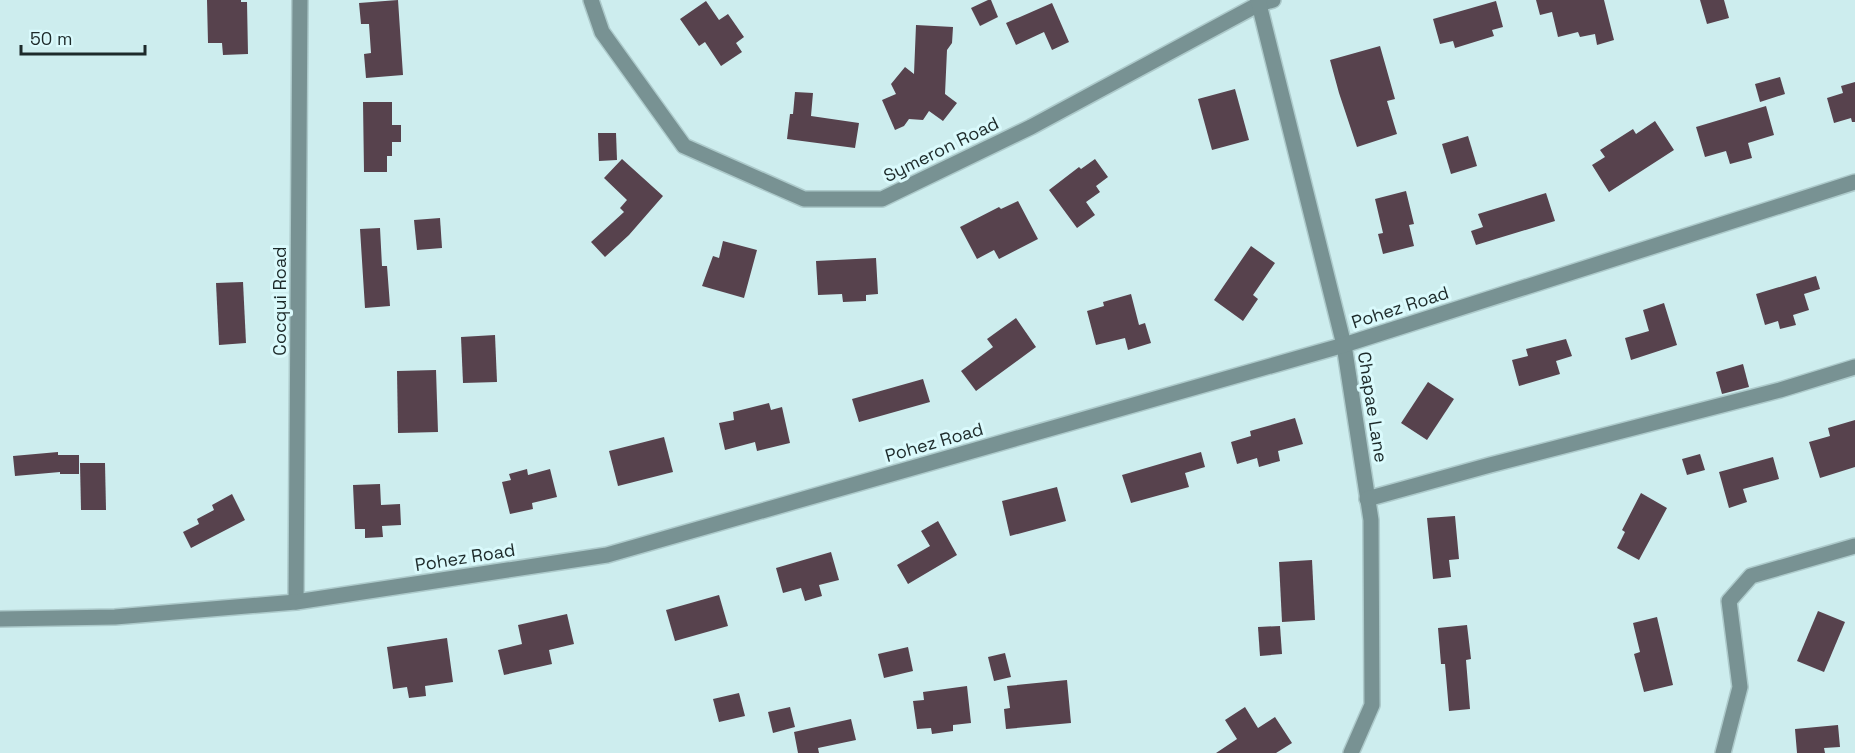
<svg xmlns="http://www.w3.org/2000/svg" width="1855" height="753" font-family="'Space Grotesk',sans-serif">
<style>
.building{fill:#57424d}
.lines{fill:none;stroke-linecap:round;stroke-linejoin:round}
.minor-casing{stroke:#adcacb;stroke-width:18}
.minor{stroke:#789293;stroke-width:15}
.labels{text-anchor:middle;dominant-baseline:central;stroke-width:6;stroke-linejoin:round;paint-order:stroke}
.street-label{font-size:18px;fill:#1d2a2a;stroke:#dafafc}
</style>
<rect width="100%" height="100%" fill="#cdedee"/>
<g class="building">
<path d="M207,0H241V2H247L248,54L223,55L222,43H208Z"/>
<path d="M398,0L403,75L366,78L364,54L371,53L369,24H361L359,3Z"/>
<path d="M988,0H991L998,17L980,26L971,8Z"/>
<path d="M1536,0H1604L1614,40L1597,45L1595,34L1580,37L1578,32L1558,37L1552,12L1540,15Z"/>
<path d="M1700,0H1724L1729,18L1707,24Z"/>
<path d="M706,1L719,20L728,14L744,37L736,43L742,52L721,66L705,42L699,46L680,19Z"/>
<path d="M1496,1L1503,27L1492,30L1494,36L1455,48L1453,41L1440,44L1433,19Z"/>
<path d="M1052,3L1069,42L1052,50L1044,32L1016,45L1006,23Z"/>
<path d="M916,25L953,27L952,43L947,50L945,94L957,103L943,121L929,111L923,120L909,119L904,126L895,130L882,100L896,94L891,84L905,67L914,74Z"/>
<path d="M1380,46L1395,99L1387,101L1397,134L1357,147L1339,93L1330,60Z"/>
<path d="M1780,77L1785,94L1760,102L1755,84Z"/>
<path d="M1855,82V122H1852L1851,118L1834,123L1827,98L1843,93L1841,86Z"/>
<path d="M1235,89L1249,140L1212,150L1198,99Z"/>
<path d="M795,92L813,93L811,116L859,123L855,148L787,139L790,114H793Z"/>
<path d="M363,102H392V125H401V142H392V156H387V172H364Z"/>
<path d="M1766,106L1774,135L1748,143L1752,158L1730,164L1726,151L1705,157L1696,127Z"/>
<path d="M1655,121L1674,150L1609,192L1592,165L1605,157L1600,150L1633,129L1636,134Z"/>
<path d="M598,133H616L617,160L599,161Z"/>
<path d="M1468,136L1477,166L1451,174L1442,144Z"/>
<path d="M622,159L663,196L629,235L605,257L591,242L624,212L620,208L627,200L604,178Z"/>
<path d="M1095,159L1108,177L1096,186L1100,192L1086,202L1095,215L1077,228L1049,190L1079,167L1081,169Z"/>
<path d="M1406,191L1414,224L1409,225L1414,246L1383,254L1378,234L1383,233L1375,199Z"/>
<path d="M1546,193L1555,221L1476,245L1471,231L1483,227L1478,214Z"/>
<path d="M1018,201L1038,239L999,259L994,250L977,259L960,227L999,207L1001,209Z"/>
<path d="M440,218L442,248L417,250L414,220Z"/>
<path d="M380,228L382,266H387L390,306L365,308L360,229Z"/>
<path d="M723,241L757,250L744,298L702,286L713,256L719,258Z"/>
<path d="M1251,246L1275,263L1253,295L1258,299L1243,321L1214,300Z"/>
<path d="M876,258L878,294L866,295V301L843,302L842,294L818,295L816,261Z"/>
<path d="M1816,276L1820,289L1804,294L1809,310L1793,315L1796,325L1780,329L1778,321L1765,325L1756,294Z"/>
<path d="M243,282L246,343L219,345L216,283Z"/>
<path d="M1131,294L1139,325L1145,323L1151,343L1128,350L1125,338L1096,345L1087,311L1104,306L1103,302Z"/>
<path d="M1664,303L1677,345L1631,360L1625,338L1649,331L1643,310Z"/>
<path d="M1016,318L1036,347L976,391L961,371L993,347L987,339Z"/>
<path d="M495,335L497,382L463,383L461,337Z"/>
<path d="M1566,339L1572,356L1556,361L1560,374L1519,386L1512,360L1528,356L1526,349Z"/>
<path d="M1743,364L1749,387L1722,394L1716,372Z"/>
<path d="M436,370L438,432L398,433L397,371Z"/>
<path d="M923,379L930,402L859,422L852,399Z"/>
<path d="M1428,382L1454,399L1427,440L1401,423Z"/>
<path d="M769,403L771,410L782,407L790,443L757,451L755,442L725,450L719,423L734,420L733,412Z"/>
<path d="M1295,418L1303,444L1278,451L1280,461L1259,467L1257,458L1237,464L1231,442L1251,436L1250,431Z"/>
<path d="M1855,420V467L1820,478L1809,442L1830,436L1828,428Z"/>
<path d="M664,437L673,472L618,486L609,451Z"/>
<path d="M58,452V455H79V474H60V472L15,476L13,456Z"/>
<path d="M1201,452L1205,467L1185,473L1189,487L1131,503L1122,475Z"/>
<path d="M1700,454L1705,470L1687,475L1682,459Z"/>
<path d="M1773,457L1779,479L1743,489L1747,502L1729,508L1719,472Z"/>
<path d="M80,463H105L106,510H81Z"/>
<path d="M527,469L528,475L550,469L557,497L532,503L533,509L510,514L502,482L511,480L509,474Z"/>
<path d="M380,484L381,505L400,504L401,525L382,526L383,537L365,538V529H355L353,485Z"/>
<path d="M1057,487L1066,521L1010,536L1002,501Z"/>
<path d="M1641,493L1667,508L1639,560L1617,548L1625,532L1622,530Z"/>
<path d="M232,494L245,520L191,548L183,532L199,524L197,519L214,510L212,505Z"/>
<path d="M1455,516L1459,559L1449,560L1451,577L1433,579L1427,518Z"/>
<path d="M938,521L957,555L908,584L897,565L930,546L921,531Z"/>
<path d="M831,552L839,580L819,585L822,596L805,601L801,588L783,593L776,568Z"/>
<path d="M1312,560L1315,620L1282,622L1279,562Z"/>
<path d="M719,595L728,626L675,641L666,610Z"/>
<path d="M1818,611L1845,622L1824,672L1797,661Z"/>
<path d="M567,614L574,644L549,650L552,664L504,675L498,650L522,644L518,625Z"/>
<path d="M1657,617L1673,685L1644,692L1634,654L1640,652L1633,623Z"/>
<path d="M1467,625L1471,659L1466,660L1470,709L1449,711L1445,664H1441L1438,628Z"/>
<path d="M1280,626L1282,654L1260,656L1258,627Z"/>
<path d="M447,638L453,682L425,686L426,696L409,698L407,687L393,689L387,647Z"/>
<path d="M908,647L913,671L884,678L878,654Z"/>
<path d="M1005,653L1011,677L994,681L988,657Z"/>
<path d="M1067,680L1071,723L1006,729L1004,709L1010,708L1007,686Z"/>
<path d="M967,686L971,723L953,725V731L932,734L931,728L917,729L913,701L924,700L923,692Z"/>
<path d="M739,693L745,716L719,722L713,699Z"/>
<path d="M790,707L795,727L773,733L768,712Z"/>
<path d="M1245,707L1258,728L1275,717L1292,743L1276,753H1216L1237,739L1225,720Z"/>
<path d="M851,719L856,740L818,748L819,753H798L794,732Z"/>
<path d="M1838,725L1840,747L1824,748L1825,753H1797L1795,729Z"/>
</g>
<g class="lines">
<defs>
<g id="minor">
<path d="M591,0L602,32L684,146L804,199H882L1031,127L1259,4L1273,0"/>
<path d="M1258,0L1344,345L1371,520L1372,705L1351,753"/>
<path d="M1367,499L1490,465L1780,390L1855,367"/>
<path d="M296,602L300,0"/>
<path d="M0,619L115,617L296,602L607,555L1344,345L1855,182"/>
<path d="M1723,753L1740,687L1729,601L1751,576L1855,546"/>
</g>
</defs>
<use href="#minor" class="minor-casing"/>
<use href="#minor" class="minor"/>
</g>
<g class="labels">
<g class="street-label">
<text transform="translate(941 149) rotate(-26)">Symeron Road</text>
<text transform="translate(279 301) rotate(-90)">Cocqui Road</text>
<text transform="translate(1400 307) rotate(-18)">Pohez Road</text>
<text transform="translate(1373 407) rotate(81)">Chapae Lane</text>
<text transform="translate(934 442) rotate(-16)">Pohez Road</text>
<text transform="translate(465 557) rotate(-9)">Pohez Road</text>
</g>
</g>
<path d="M21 45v9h124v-9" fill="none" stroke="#1d2a2a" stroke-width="3"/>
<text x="30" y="45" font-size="18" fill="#1d2a2a" stroke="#dafafc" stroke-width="4.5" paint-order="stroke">50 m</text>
</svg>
